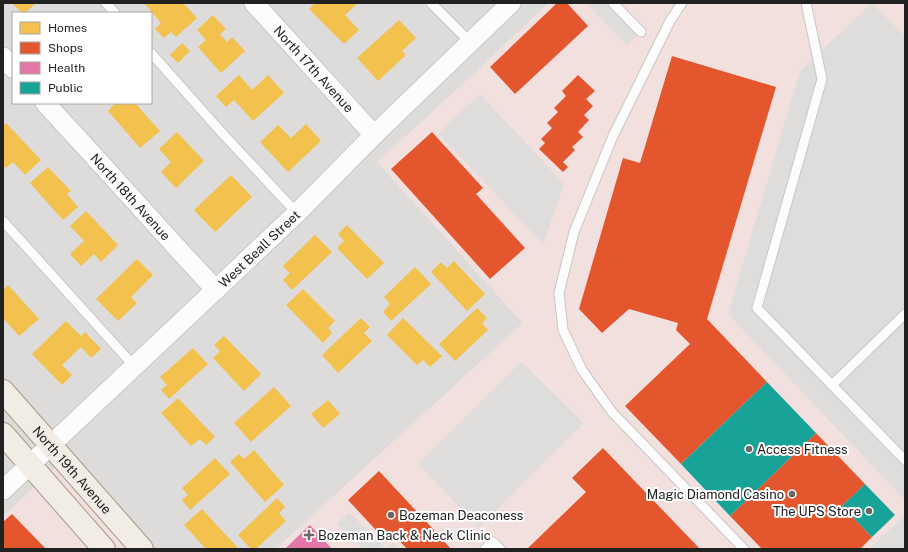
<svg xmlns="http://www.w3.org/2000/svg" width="908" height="552" font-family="'Public Sans',sans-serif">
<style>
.residential{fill:#dedcda;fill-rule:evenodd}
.commercial{fill:#f2e0de}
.parking{fill:#dedddb}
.homes{fill:#f2c14e}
.shops{fill:#e4572e}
.health{fill:#e377a8}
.public{fill:#17a398}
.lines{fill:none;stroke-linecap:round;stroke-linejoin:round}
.lane-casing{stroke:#c8c7c5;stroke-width:11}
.street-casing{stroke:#c8c7c5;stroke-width:21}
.primary-casing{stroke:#a69a85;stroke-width:24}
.lane{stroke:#fdfcfc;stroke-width:9}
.street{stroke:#fdfcfc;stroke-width:19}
.primary{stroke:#f2ece6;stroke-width:22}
.poi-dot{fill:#696867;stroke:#fff;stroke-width:1.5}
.labels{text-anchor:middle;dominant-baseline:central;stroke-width:4;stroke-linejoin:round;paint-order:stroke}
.street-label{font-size:13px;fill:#212121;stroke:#fff}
.poi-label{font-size:13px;fill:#212121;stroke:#fff;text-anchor:start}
</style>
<rect width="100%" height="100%" fill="#efede9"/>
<path class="residential" d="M3,3H549L379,163L523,323L276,549H126L56,467L3,517ZM13,13H151V103H13Z"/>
<g class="commercial">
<path d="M549,3H905V549H276L523,323L377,162L487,62Z"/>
<path d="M56,467L126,549H3V517Z"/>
</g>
<g class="parking">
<path d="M586,3H613L641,32L627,45Z"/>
<path d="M872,3L905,36V500L728,314L800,71Z"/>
<path d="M480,94L564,184L543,244L438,133Z"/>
<path d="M521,362L584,423L479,527L418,464Z"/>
<path d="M349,512L386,549L393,543L398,549H363L337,524Z"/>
<path d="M905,515V549H869Z"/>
</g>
<g class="homes">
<path d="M12,3H36L25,13H22Z"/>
<path d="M146,3H183L197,18L176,37L171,32L164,38L155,29L161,23L145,4Z"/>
<path d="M315,3H354L356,5L345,15L359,30L344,44L309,9Z"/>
<path d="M213,15L226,29L220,34L227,42L232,37L245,51L221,73L198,47L206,40L197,30Z"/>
<path d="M399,20L416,38L402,51L406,55L378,81L357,58Z"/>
<path d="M182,43L190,51L178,63L170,55Z"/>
<path d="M239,75L252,90L268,75L284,93L253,121L234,100L226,107L216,96Z"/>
<path d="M116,103H135L160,131L140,148L108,111Z"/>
<path d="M6,123L41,160L25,175L13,162L6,168L3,165V126Z"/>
<path d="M306,124L321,141L288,172L260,142L278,125L291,138Z"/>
<path d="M177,132L204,161L176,188L161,172L171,162L159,149Z"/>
<path d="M48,167L71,191L67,194L78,207L63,220L30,183Z"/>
<path d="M231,175L252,197L215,232L194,210Z"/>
<path d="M86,211L118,245L101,262L94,254L81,266L70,254L84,241L70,226Z"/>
<path d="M347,225L384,263L367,279L337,248L344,241L338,234Z"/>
<path d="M315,235L332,252L292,290L283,280L290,273L283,266Z"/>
<path d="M137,259L153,275L131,297L137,303L118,321L96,299Z"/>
<path d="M454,261L485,294L467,311L431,272L441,262L447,268Z"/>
<path d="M415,267L431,284L391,321L383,312L390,304L384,297Z"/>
<path d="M8,285L39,319L19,336L3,318V290Z"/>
<path d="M303,289L335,321L328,328L332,333L323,343L286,305Z"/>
<path d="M477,308L487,318L482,323L488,330L455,361L439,344Z"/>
<path d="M361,318L370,327L364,333L372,341L338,373L322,355Z"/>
<path d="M403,318L442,356L430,367L423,360L417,365L387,335Z"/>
<path d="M66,321L81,336L85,332L101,349L91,358L81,347L62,365L72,375L62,385L32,354Z"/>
<path d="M224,336L261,374L244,391L213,358L220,351L214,345Z"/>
<path d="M193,348L208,364L169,399L161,390L167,385L160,377Z"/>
<path d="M274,387L291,406L251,442L234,423Z"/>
<path d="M178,398L215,437L206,445L200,439L191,446L161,413Z"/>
<path d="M328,400L340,414L323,428L311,414Z"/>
<path d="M254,450L284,485L265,502L230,462L239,454L244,459Z"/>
<path d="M215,458L230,474L190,510L182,500L188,495L182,488Z"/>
<path d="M277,498L285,507L279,513L286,521L256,549H251L238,535Z"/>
<path d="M202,509L237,547L235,549H206L184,525Z"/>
</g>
<g class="shops">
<path d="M557,3H567L588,26L515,94L490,67Z"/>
<path d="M672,56L776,87L707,319L767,382L681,464L625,406L690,344L676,330L678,323L629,309L602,333L579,309L623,158L640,163Z"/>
<path d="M578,75L595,91L586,99L593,106L584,115L589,120L578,132L583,137L572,147L575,150L563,162L568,167L563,172L539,149L545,143L541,139L552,128L547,123L558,112L554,108L566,96L562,91Z"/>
<path d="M432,132L483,188L476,194L525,248L490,279L391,169Z"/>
<path d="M816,433L865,484L842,506L872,537L860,549H762L730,516Z"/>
<path d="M603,448L700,549H527L586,492L572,478Z"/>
<path d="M379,471L433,529L451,549H407L394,535L387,542L348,500Z"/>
<path d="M12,514L46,549H3V522Z"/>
</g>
<path class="health" d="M310,525L332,549H285L290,544Z"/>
<g class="public">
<path d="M767,382L816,433L730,516L681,464Z"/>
<path d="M865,484L895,515L872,537L842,506Z"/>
</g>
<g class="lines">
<defs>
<g id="lane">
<path d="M106,3L115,13"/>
<path d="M431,3L470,42"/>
<path d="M613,3L641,32"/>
<path d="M682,3L670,21L613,136L574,232L559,293L563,330L582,370L612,412L744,549"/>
<path d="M806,3L822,79L757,308L905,460"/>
<path d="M151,53L223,134L297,213"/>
<path d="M3,221L134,366"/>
<path d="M832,385L905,314"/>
<path d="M485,549L493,542L500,549"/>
</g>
<g id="street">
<path id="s1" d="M254,3L374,135"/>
<path d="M3,57L13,68"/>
<path id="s2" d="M45,103C103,165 158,228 216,290"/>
<path id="s3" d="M3,490L297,213L374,135L511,3"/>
</g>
<g id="primary">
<path id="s4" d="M3,391L142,549"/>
<path d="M3,434L104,549"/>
</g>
</defs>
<use href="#lane" class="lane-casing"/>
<use href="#street" class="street-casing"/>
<use href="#primary" class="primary-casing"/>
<use href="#lane" class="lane"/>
<use href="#street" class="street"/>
<use href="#primary" class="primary"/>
</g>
<g class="poi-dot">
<circle cx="749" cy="449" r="4"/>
<circle cx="792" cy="494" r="4"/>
<circle cx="869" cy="511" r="4"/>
<circle cx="391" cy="515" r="4"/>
<path d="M307 529h4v4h4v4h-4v4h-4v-4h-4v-4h4z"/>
</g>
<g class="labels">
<g class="street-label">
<text stroke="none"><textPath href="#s1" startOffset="89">North 17th Avenue</textPath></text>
<text stroke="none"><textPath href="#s2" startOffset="127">North 18th Avenue</textPath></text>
<text stroke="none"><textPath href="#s3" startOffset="352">West Beall Street</textPath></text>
<text stroke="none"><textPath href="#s4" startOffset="105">North 19th Avenue</textPath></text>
</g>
<g class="poi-label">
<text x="757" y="449">Access Fitness</text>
<text x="784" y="494" text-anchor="end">Magic Diamond Casino</text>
<text x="861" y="511" text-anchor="end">The UPS Store</text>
<text x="399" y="515">Bozeman Deaconess</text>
<text x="318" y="535">Bozeman Back &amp; Neck Clinic</text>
</g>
</g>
<rect width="908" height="552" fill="none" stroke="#212121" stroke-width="8"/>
<rect x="12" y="12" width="140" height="92" fill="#ffffff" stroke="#a6a6a6"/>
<rect x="20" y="22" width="20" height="12" fill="#f2c14e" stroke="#a6a6a6"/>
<text x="48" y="32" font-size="12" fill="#212121">Homes</text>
<rect x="20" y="42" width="20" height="12" fill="#e4572e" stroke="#a6a6a6"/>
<text x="48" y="52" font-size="12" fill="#212121">Shops</text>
<rect x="20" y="62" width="20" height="12" fill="#e377a8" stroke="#a6a6a6"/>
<text x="48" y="72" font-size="12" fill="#212121">Health</text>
<rect x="20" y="82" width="20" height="12" fill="#17a398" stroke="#a6a6a6"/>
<text x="48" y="92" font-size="12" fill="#212121">Public</text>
</svg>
